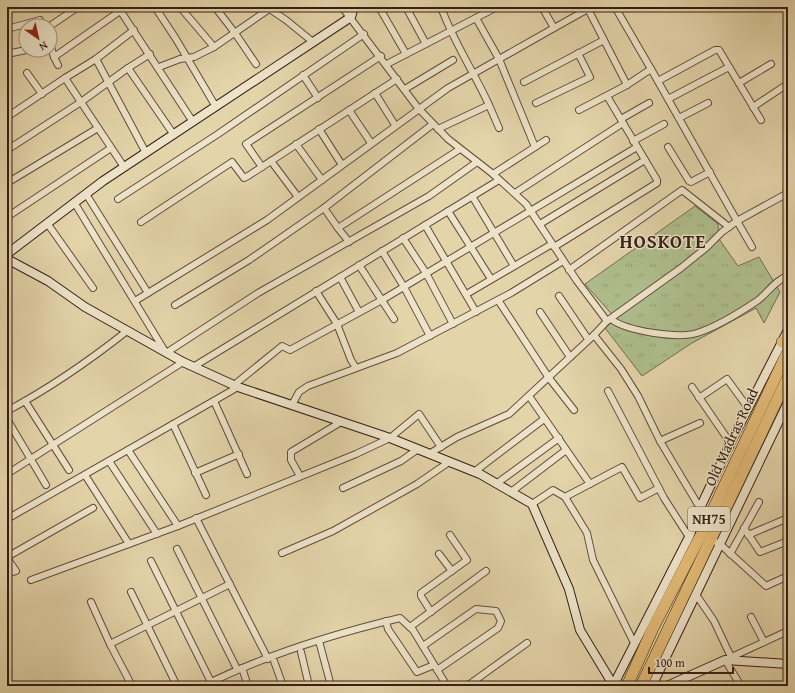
<svg xmlns="http://www.w3.org/2000/svg" width="795" height="693" font-family="'Gentium Book Plus',serif">
<style>
.grass{fill:url(#grass-tufts);stroke:#726e50}
.lines{fill:none;stroke-linecap:round;stroke-linejoin:round}
.street-casing{stroke:#614c3a;stroke-width:8}
.secondary-casing{stroke:#351e14;stroke-width:10}
.highway-casing{stroke:#351e14;stroke-width:12}
.street{stroke:#ede3c8;stroke-width:6}
.secondary{stroke:#ede3c8;stroke-width:8}
.highway{stroke:#e2ba75;stroke-width:11}
.labels{text-anchor:middle;dominant-baseline:central;stroke-width:3;stroke-linejoin:round;paint-order:stroke}
.shield{fill:#ede3c8;stroke:#6c594a;stroke-width:1}
.shield-label{font-size:14px;font-weight:bold;fill:#351e14}
.street-label{font-size:15px;fill:#351e14;stroke:#ede3c8}
.district-label{font-size:19px;font-weight:bold;letter-spacing:1px;fill:#351e14;stroke:#ede3c8}
</style>
<defs>
<pattern id="grass-tufts" width="24" height="20" patternUnits="userSpaceOnUse"><rect width="24" height="20" fill="#afbe8d"/><path d="M3 7l-1-3M5 7V3M7 7l1-3M15 17l-1-3M17 17v-4M19 17l1-3" fill="none" stroke="#97a379"/></pattern>
</defs>
<rect width="100%" height="100%" fill="#e4d4aa"/>
<filter id="stains"><feTurbulence type="fractalNoise" baseFrequency=".005" numOctaves="4"/><feColorMatrix values="0 0 0 0 .2 0 0 0 0 .09 0 0 0 0 .02 0 0 0 .5 -.17"/></filter>
<radialGradient id="worn" r=".72"><stop offset=".6" stop-color="#630" stop-opacity="0"/><stop offset="1" stop-color="#630" stop-opacity=".3"/></radialGradient>
<path class="grass" d="M695,206L718,224L719,239L738,266L759,257L780,292L764,323L756,308L692,343L642,376L605,328L616,319L585,284Z"/>
<g class="lines">
<defs>
<g id="street">
<path d="M118,7L193,122"/>
<path d="M155,7L176,39L216,107"/>
<path d="M180,7L214,47"/>
<path d="M215,7L235,33L256,64"/>
<path d="M342,7L418,108L448,139L493,174L526,204L577,281L607,321"/>
<path d="M379,7L406,54"/>
<path d="M406,7L426,44"/>
<path d="M542,7L554,28L588,9L627,85L651,69L737,221L788,193"/>
<path d="M615,7L651,69"/>
<path d="M268,8L286,20L313,42"/>
<path d="M476,18L499,59L535,147"/>
<path d="M50,26L78,7"/>
<path d="M7,29L40,20"/>
<path d="M134,30L96,59L146,153"/>
<path d="M50,44L54,57L120,11"/>
<path d="M7,54L26,50"/>
<path d="M54,57L58,65"/>
<path d="M96,59L65,78L124,167"/>
<path d="M387,64L497,7"/>
<path d="M159,67L180,59L194,57L214,47L272,7"/>
<path d="M128,68L174,135"/>
<path d="M27,73L42,94"/>
<path d="M303,75L318,98"/>
<path d="M658,81L715,50H719L761,120"/>
<path d="M524,82L604,40"/>
<path d="M739,83L771,64"/>
<path d="M405,89L453,60"/>
<path d="M375,93L395,125"/>
<path d="M668,99L729,67"/>
<path d="M536,103L590,77L578,53"/>
<path d="M489,105L499,128"/>
<path d="M753,107L786,85"/>
<path d="M349,110L371,143"/>
<path d="M579,110L627,85"/>
<path d="M7,117L65,78"/>
<path d="M679,118L708,103"/>
<path d="M621,119L649,103"/>
<path d="M433,124L324,208L338,228L460,149"/>
<path d="M319,129L342,165"/>
<path d="M438,129L489,105C474,72 453,41 441,7"/>
<path d="M633,141L664,124"/>
<path d="M296,144L322,180"/>
<path d="M668,147L689,181L691,182L710,172"/>
<path d="M7,150L81,102L128,68L150,54"/>
<path d="M271,161L298,197"/>
<path d="M262,167L246,144L381,56"/>
<path d="M493,174L546,140"/>
<path d="M7,183L98,128"/>
<path d="M515,193L623,123"/>
<path d="M86,194L148,293"/>
<path d="M472,196L514,266"/>
<path d="M118,199L218,134L364,34"/>
<path d="M74,202L166,353L258,293L429,196L477,162"/>
<path d="M448,211L491,279"/>
<path d="M7,217L111,148"/>
<path d="M141,222L232,162L244,178L248,176L397,79"/>
<path d="M47,223L93,288"/>
<path d="M540,224L645,160"/>
<path d="M425,225L476,312"/>
<path d="M338,228L349,242"/>
<path d="M403,238L426,273L453,324"/>
<path d="M554,247L657,183V180L607,96"/>
<path d="M382,251L404,287L430,336"/>
<path d="M359,265L394,319"/>
<path d="M569,270L682,190L729,227"/>
<path d="M340,277L359,312"/>
<path d="M316,291L337,324L351,360L356,368"/>
<path d="M470,292L552,244"/>
<path d="M559,296L588,339"/>
<path d="M498,300L549,378L574,410"/>
<path d="M135,301L267,220L448,88L554,28"/>
<path d="M175,305L249,260L324,208"/>
<path d="M540,312L570,357"/>
<path d="M611,319C626,331 678,339 697,333C717,327 739,313 757,301C767,294 776,279 788,276"/>
<path d="M594,335L607,321L681,268L707,247L722,232L737,221L752,247"/>
<path d="M193,367L499,180"/>
<path d="M234,385L282,346L290,350L382,300L637,147"/>
<path d="M692,387L731,444"/>
<path d="M608,391L664,498L689,537"/>
<path d="M529,396L590,484"/>
<path d="M699,398L727,379L748,408"/>
<path d="M25,401L69,470"/>
<path d="M214,401L247,474"/>
<path d="M292,405L299,392L308,386L397,353L511,293L563,261"/>
<path d="M7,411C50,388 89,361 127,331"/>
<path d="M7,419L46,485"/>
<path d="M173,424L206,495"/>
<path d="M660,441L700,423"/>
<path d="M128,450L178,526"/>
<path d="M429,454L457,437L509,414L594,335L621,369L638,396L660,441L700,508"/>
<path d="M109,461L157,534"/>
<path d="M474,472L544,419"/>
<path d="M195,473L239,454"/>
<path d="M7,474L183,362"/>
<path d="M85,475L129,544"/>
<path d="M300,476L291,460V452L341,422"/>
<path d="M496,484L559,438"/>
<path d="M343,488L401,461L418,449"/>
<path d="M511,492L566,450"/>
<path d="M565,497L622,467L640,498L659,488"/>
<path d="M532,504L553,490L565,497L587,533L593,560L634,643"/>
<path d="M196,518L268,659"/>
<path d="M7,519L238,387"/>
<path d="M744,528L760,552L788,541"/>
<path d="M748,535L788,518"/>
<path d="M716,542L721,545L766,586L788,576"/>
<path d="M177,549L236,667"/>
<path d="M282,553L333,531L417,484L449,462"/>
<path d="M439,554L452,571"/>
<path d="M730,554L759,502"/>
<path d="M7,557L93,508"/>
<path d="M7,558L16,571L7,574"/>
<path d="M151,561L211,682"/>
<path d="M31,580L178,526L356,454L390,438L419,414L441,447"/>
<path d="M131,592L177,686"/>
<path d="M697,596L714,621L731,657"/>
<path d="M91,602L110,644"/>
<path d="M431,612L421,596V593L467,560L450,535"/>
<path d="M751,617L764,642"/>
<path d="M386,621L388,629L417,672L434,665"/>
<path d="M410,627L486,571"/>
<path d="M319,641L331,686"/>
<path d="M423,646L476,609L496,611L501,621L498,628L437,670"/>
<path d="M301,652L309,686"/>
<path d="M274,661L283,686"/>
<path d="M242,668L248,686"/>
<path d="M132,686L110,644L230,584"/>
<path d="M203,686C265,655 333,634 400,618L413,630L447,686"/>
<path d="M467,686L527,643"/>
<path d="M741,686L725,660L788,631"/>
</g>
<g id="secondary">
<path d="M7,254L103,181L351,17L354,7"/>
<path d="M7,259L48,281L85,307L183,362L238,387L390,438L480,474L532,504L569,589L580,630L612,683L618,686"/>
<path d="M613,686L689,537L700,508L733,438L788,330"/>
<path d="M652,686L788,402"/>
<path d="M667,686L725,660L788,664"/>
</g>
<g id="highway">
<path d="M782,342L788,344"/>
<path d="M627,686L653,628L701,535L788,351"/>
<path d="M641,686L788,377"/>
</g>
</defs>
<use href="#street" class="street-casing"/>
<use href="#secondary" class="secondary-casing"/>
<use href="#highway" class="highway-casing"/>
<use href="#street" class="street"/>
<use href="#secondary" class="secondary"/>
<use href="#highway" class="highway"/>
</g>
<g class="labels">
<rect class="shield" x="688" y="507" width="42" height="24" rx="3"/>
<g class="shield-label">
<text x="709" y="519">NH75</text>
</g>
<g class="street-label">
<text transform="translate(731 437) rotate(-65)">Old Madras Road</text>
</g>
<g class="district-label">
<text x="663" y="241">HOSKOTE</text>
</g>
</g>
<rect width="795" height="693" fill="none" stroke="#e4d4aa" stroke-width="24"/>
<rect x="8" y="8" width="779" height="677" fill="none" stroke="#351e14" stroke-width="2"/>
<rect x="12" y="12" width="771" height="669" fill="none" stroke="#351e14"/>
<g transform="translate(38 38) rotate(146)"><circle r="19" fill="#ede3c8" stroke="#a39480"/>
<path d="M0-3L7 15L0 10L-7 15Z" fill="#8f2418"/>
<text y="-6" font-size="11" font-weight="bold" text-anchor="middle" fill="#351e14">N</text>
</g>
<path d="M649 667v6h84v-6" fill="none" stroke="#351e14" stroke-width="2"/>
<text x="655" y="667" font-size="12" fill="#351e14" stroke="#ede3c8" stroke-width="3" paint-order="stroke">100 m</text>
<rect width="100%" height="100%" filter="url(#stains)"/>
<rect width="100%" height="100%" fill="url(#worn)"/>
</svg>
